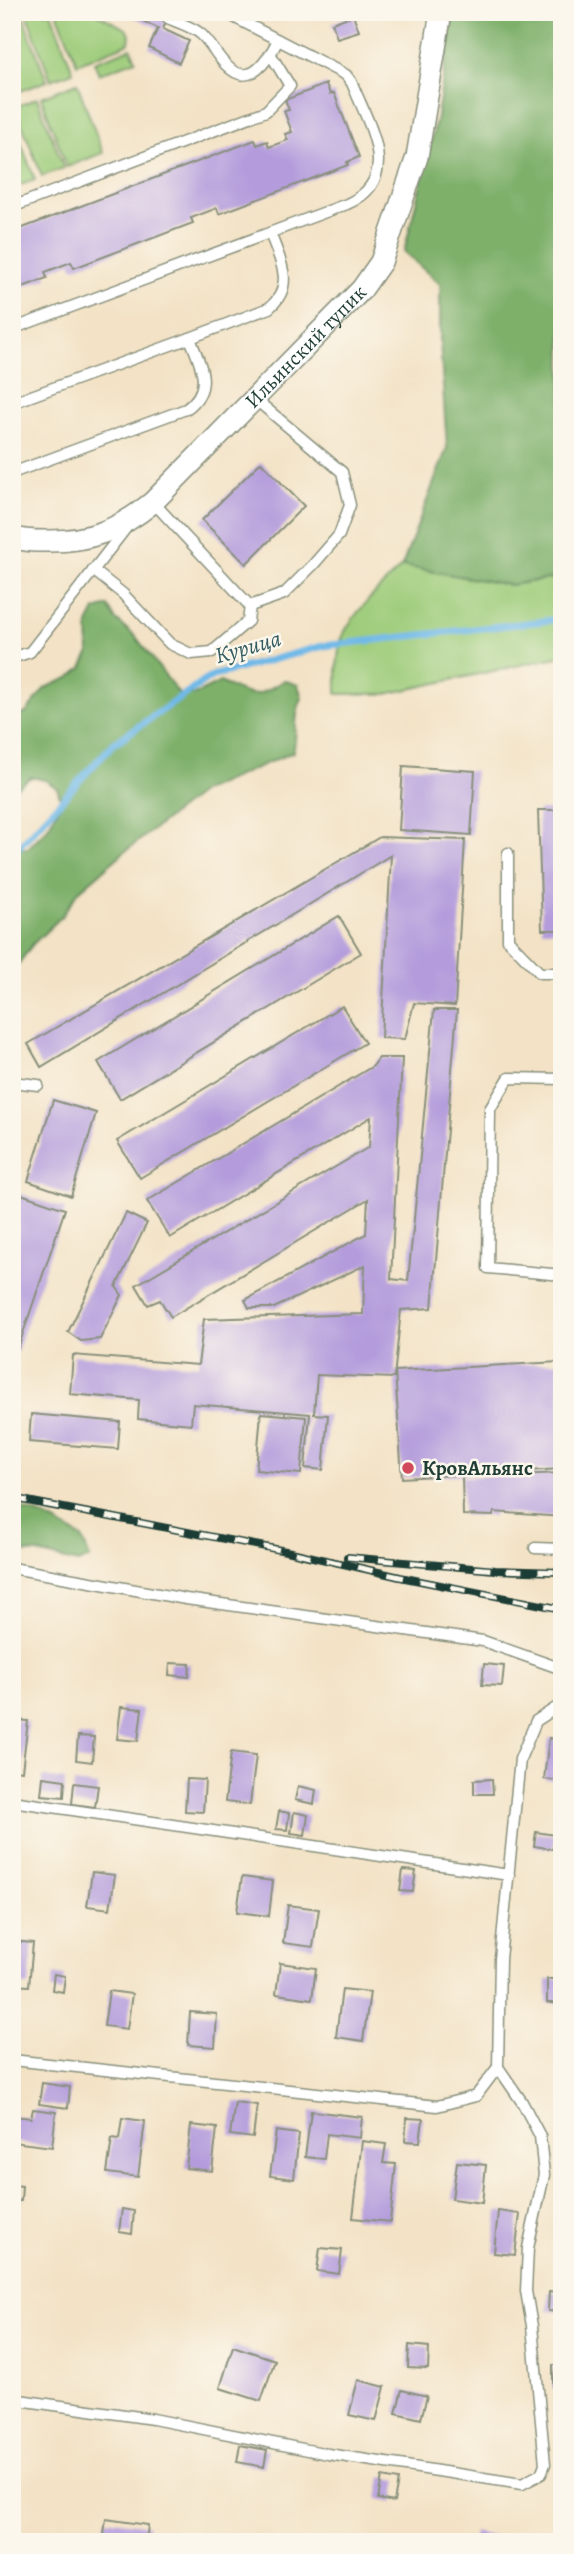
<svg xmlns="http://www.w3.org/2000/svg" width="574" height="2554" font-family="Alegreya,serif">
<style>
.green{fill:#9ecc7a;stroke:#5e8457;stroke-width:2}
.forest{fill:#7eb06a;stroke:#4e764f;stroke-width:2}
.lines{fill:none;stroke-linecap:round;stroke-linejoin:round}
.stream{stroke:#70b9e8;stroke-width:7}
.building{fill:#b49cdc}
.lane-casing{stroke:#89907c;stroke-width:13}
.street-casing{stroke:#89907c;stroke-width:24}
.lane{stroke:#fff;stroke-width:10}
.street{stroke:#fff;stroke-width:21}
.rail-casing{stroke:#1f3d34;stroke-width:8}
.rail{stroke:#fbf7ec;stroke-width:5;stroke-dasharray:16;stroke-linecap:butt}
.poi-dot{fill:#d1495b;stroke:#fbf7ec;stroke-width:2.5}
.labels{text-anchor:middle;dominant-baseline:central;stroke-width:5;stroke-linejoin:round;paint-order:stroke}
.street-label{font-size:21px;fill:#1f3d34;stroke:#fbf7ec}
.poi-label{font-size:21px;font-weight:bold;fill:#1f3d34;stroke:#fbf7ec;text-anchor:start}
.water-label{font-size:23px;font-style:italic;fill:#335c61;stroke:#fbf7ec}
</style>
<rect width="100%" height="100%" fill="#fbf7ec"/>
<filter id="ink" filterUnits="userSpaceOnUse"><feTurbulence type="fractalNoise" baseFrequency=".0143" numOctaves="2"/><feDisplacementMap in="SourceGraphic" scale="14" xChannelSelector="R" yChannelSelector="G"/><feConvolveMatrix kernelMatrix="1 2 1 2 8 2 1 2 1" color-interpolation-filters="sRGB"/></filter>
<filter id="wash" filterUnits="userSpaceOnUse"><feTurbulence type="fractalNoise" baseFrequency=".00686" numOctaves="4" result="noise"/><feDisplacementMap in="SourceGraphic" scale="28" xChannelSelector="R" yChannelSelector="G"/><feGaussianBlur stdDeviation="1.57" result="paint"/><feColorMatrix in="noise" values="0 0 0 0 0 0 0 0 0 0 0 0 0 0 0 0 0 1.4 0 .05"/><feComposite in="paint" operator="in"/></filter>
<g filter="url(#wash)">
<rect width="100%" height="100%" fill="#f3e2c5"/>
<g class="green">
<path d="M21,12L47,81L12,94V15Z"/>
<path d="M26,12H51L73,72L51,80Z"/>
<path d="M57,12H94L126,29L130,35L129,43L77,64Z"/>
<path d="M131,48L136,60L99,74L94,62Z"/>
<path d="M77,83L103,153L67,167L41,97Z"/>
<path d="M37,98L64,168L42,176L15,107Z"/>
<path d="M12,119L35,180L12,188Z"/>
<path d="M402,566L510,585L562,577V656L386,694H337C337,675 336,651 344,633C357,608 383,586 402,566Z"/>
</g>
<g class="forest">
<path d="M454,12H562V577L510,585L402,566L447,448L440,341V284L404,252L436,121Z"/>
<path d="M108,606L115,619L136,637L179,694L194,695L220,682C252,697 253,700 284,680L298,685L302,698C293,716 298,733 293,752L203,791L123,853L79,891L62,916L33,944L12,973V845L27,849L47,829L62,802L57,788L45,780L31,777L12,790V719L26,713L45,688L71,677L82,668L89,654L88,624L95,610Z"/>
<path d="M12,1508C37,1509 61,1525 82,1538L90,1558L78,1563L38,1553L12,1552Z"/>
</g>
<g class="lines">
<path class="stream" d="M12,854L113,744L212,676L323,646L562,619"/>
</g>
<g id="blocks">
<g class="building">
<path d="M123,12H170L163,29L189,41L179,63L149,48L158,28Z"/>
<path d="M353,15L359,31L337,38L332,23Z"/>
<path d="M326,84L330,94L334,93L359,157L347,162L348,165L219,214L217,208L191,218L193,223L74,268L71,262L45,272L47,278L12,291V232L255,140L257,145L267,141L269,147L288,140L285,134L292,132L284,111L289,110L285,100Z"/>
<path d="M261,462L304,506L246,564L202,520Z"/>
<path d="M403,766L475,771L471,835L399,830Z"/>
<path d="M538,810H562V930H542Z"/>
<path d="M380,837L465,840L455,1006L414,1003L405,1039L381,1038L391,855L41,1067L28,1044Z"/>
<path d="M339,916L361,953L120,1099L98,1062Z"/>
<path d="M342,1006L365,1043L140,1178L117,1141Z"/>
<path d="M434,1010H457L432,1308L401,1310L394,1378L317,1375L314,1414L328,1415L323,1470L305,1468L310,1414L193,1404L191,1424L138,1419L139,1400L70,1394L73,1355L198,1365L204,1319L363,1314L365,1265L274,1308H249L245,1300L366,1234L368,1199L171,1317L160,1300L148,1305L136,1285L369,1147L371,1117L170,1238L147,1201L373,1066L379,1058H402L391,1279L408,1281Z"/>
<path d="M53,1100L96,1113L71,1196L28,1181Z"/>
<path d="M21,1194L65,1209L13,1363L12,1219Z"/>
<path d="M126,1213L147,1223L116,1287L122,1295L100,1339L81,1341L68,1332Z"/>
<path d="M559,1362L562,1469L402,1478L395,1371Z"/>
<path d="M261,1413L306,1417L301,1474L256,1470Z"/>
<path d="M31,1414L120,1422L118,1449L29,1442Z"/>
<path d="M562,1473V1517L494,1512L493,1516L463,1515L462,1477Z"/>
<path d="M170,1663L190,1664L189,1677L169,1675Z"/>
<path d="M484,1664L504,1666L502,1686L482,1685Z"/>
<path d="M121,1707L142,1709L138,1741L117,1739Z"/>
<path d="M12,1720L28,1721L22,1771L12,1770Z"/>
<path d="M78,1736L94,1737L92,1762L76,1760Z"/>
<path d="M549,1738L562,1740V1781L544,1779Z"/>
<path d="M231,1752L256,1755L250,1805L225,1802Z"/>
<path d="M43,1777L65,1780L64,1797L41,1795Z"/>
<path d="M187,1779L205,1780L203,1812L185,1811Z"/>
<path d="M492,1779L493,1794H474V1780Z"/>
<path d="M74,1783L98,1786L95,1807L72,1804Z"/>
<path d="M298,1786L316,1790L314,1804L295,1800Z"/>
<path d="M279,1811L289,1813L287,1830L276,1829Z"/>
<path d="M294,1812L308,1815L305,1835L291,1833Z"/>
<path d="M536,1832L555,1835L553,1849L534,1846Z"/>
<path d="M403,1870L416,1871L413,1892L400,1891Z"/>
<path d="M92,1872L115,1875L110,1909L87,1906Z"/>
<path d="M242,1877L273,1881L269,1916L237,1912Z"/>
<path d="M288,1905L319,1909L313,1947L283,1943Z"/>
<path d="M12,1941L33,1943L29,1986L12,1985Z"/>
<path d="M280,1963L316,1968L312,1999L276,1994Z"/>
<path d="M54,1974L65,1976L63,1992L52,1990Z"/>
<rect x="547" y="1979" width="15" height="24"/>
<path d="M342,1989L370,1992L363,2041L336,2037Z"/>
<path d="M109,1991L132,1994L127,2029L104,2026Z"/>
<path d="M190,2012L217,2014L215,2047L188,2045Z"/>
<path d="M42,2083L70,2087L68,2108L39,2104Z"/>
<path d="M235,2102L257,2105L253,2138L230,2135Z"/>
<path d="M33,2109L56,2112L52,2147L12,2142L14,2116L31,2118Z"/>
<path d="M311,2111L362,2117L360,2138L327,2134L324,2159L305,2157Z"/>
<path d="M122,2118L145,2121L138,2177L107,2173L112,2138L119,2139Z"/>
<path d="M407,2118L423,2119L420,2142L405,2141Z"/>
<path d="M191,2125L217,2128L212,2171L186,2168Z"/>
<path d="M276,2131L299,2134L294,2179L270,2176Z"/>
<path d="M362,2141L386,2144L383,2163L396,2164L390,2222L353,2218Z"/>
<path d="M457,2162L486,2165L482,2203L452,2199Z"/>
<path d="M12,2185L22,2186L21,2201H12Z"/>
<path d="M122,2209L134,2211L132,2234L119,2232Z"/>
<path d="M498,2211L520,2214L515,2255L494,2253Z"/>
<path d="M320,2248L342,2250L339,2274L317,2271Z"/>
<path d="M549,2292L562,2293V2312L548,2311Z"/>
<path d="M409,2345L429,2347L428,2369L408,2368Z"/>
<path d="M233,2346L275,2360L261,2401L220,2388Z"/>
<rect x="553" y="2365" width="9" height="24"/>
<path d="M358,2380L385,2387L376,2421L349,2415Z"/>
<path d="M402,2390L427,2396L421,2419L396,2413Z"/>
<path d="M240,2445L267,2450L264,2467L237,2462Z"/>
<path d="M382,2477L398,2480L394,2502L378,2499Z"/>
<path d="M106,2519L148,2525L146,2542H103Z"/>
<path d="M474,2532L495,2537L493,2542H472Z"/>
</g>
</g>
</g>
<g filter="url(#ink)">
<use href="#blocks" fill-opacity="0" stroke="#89907c" stroke-width="2"/>
<g class="lines">
<defs>
<g id="lane">
<path d="M168,18C178,23 194,27 202,35C211,44 217,56 226,65C250,90 268,60 278,40"/>
<path d="M12,207L266,111L290,86L271,55"/>
<path d="M12,329L347,204C404,179 368,124 352,83L346,75L224,12"/>
<path d="M190,338L269,308C296,286 280,260 270,233"/>
<path d="M12,403L190,338C200,365 215,388 186,409L12,473"/>
<path d="M93,570L123,594L170,644L191,654L212,652L248,621L250,606L153,502"/>
<path d="M250,606L284,594L313,565L339,535L350,505L342,472L255,399"/>
<path d="M12,658L30,652L126,528"/>
<path d="M508,853V940L540,973H562"/>
<path d="M562,1079L509,1078L490,1109L488,1268L562,1275"/>
<path d="M12,1082L38,1085"/>
<path d="M535,1548L562,1549"/>
<path d="M12,1568L186,1599L483,1641L562,1669"/>
<path d="M12,1801L509,1875"/>
<path d="M12,2060L437,2106L476,2096L498,2067"/>
<path d="M12,2399L153,2419L328,2454L522,2484L541,2474L545,2464L532,2326L526,2291L528,2248L544,2175L540,2136L522,2102L498,2067L500,1959L520,1759L536,1721L562,1704"/>
</g>
<g id="street">
<path id="s1" d="M12,537C23,541 34,541 45,541C89,542 119,530 153,502L362,289L381,262L417,157L441,12"/>
</g>
</defs>
<use href="#lane" class="lane-casing"/>
<use href="#street" class="street-casing"/>
<use href="#lane" class="lane"/>
<use href="#street" class="street"/>
<defs>
<g id="rail">
<path d="M12,1498L291,1552L400,1577L562,1609"/>
<path d="M347,1557L495,1570L562,1572"/>
</g>
</defs>
<use href="#rail" class="rail-casing"/>
<use href="#rail" class="rail"/>
</g>
</g>
<circle class="poi-dot" cx="408" cy="1468" r="7"/>
<g class="labels">
<g class="street-label">
<text stroke="none"><textPath href="#s1" startOffset="369">Ильинский тупик</textPath></text>
</g>
<g class="poi-label">
<text x="422" y="1468">КровАльянс</text>
</g>
<g class="water-label">
<text transform="translate(248 647) rotate(-16)">Курица</text>
</g>
</g>
<rect width="574" height="2554" fill="none" stroke="#fbf7ec" stroke-width="42"/>
</svg>
